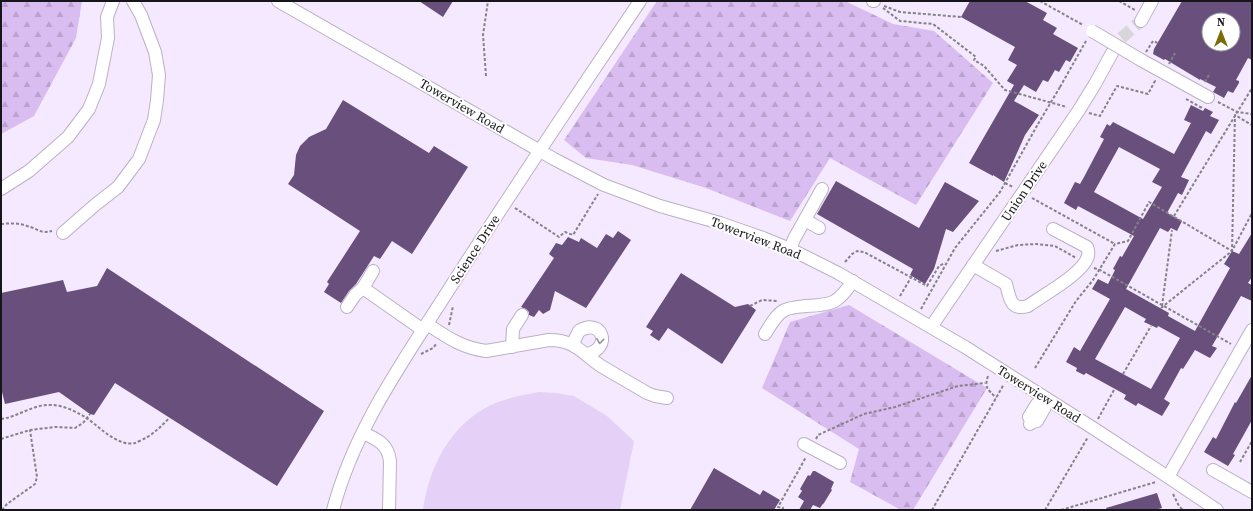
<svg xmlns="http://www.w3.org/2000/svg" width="1253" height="511" font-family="'Source Serif 4',serif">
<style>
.built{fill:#f4e9fe;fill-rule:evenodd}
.forest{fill:url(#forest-firs)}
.green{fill:#e5d0f8}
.building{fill:#684f7c;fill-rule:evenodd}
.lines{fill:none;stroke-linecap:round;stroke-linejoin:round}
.minor-tunnel{stroke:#d8d6da;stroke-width:12;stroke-dasharray:12 6;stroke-linecap:butt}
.minor-casing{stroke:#bbb1c3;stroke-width:14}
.path{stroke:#858287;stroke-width:2;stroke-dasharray:3 2;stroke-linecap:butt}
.minor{stroke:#fff;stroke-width:12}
.minor-bridge-casing{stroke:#bbb1c3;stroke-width:14;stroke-linecap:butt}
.path-bridge{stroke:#858287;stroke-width:2;stroke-dasharray:3 2;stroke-linecap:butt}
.minor-bridge{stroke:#fff;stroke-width:12}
.oneway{stroke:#979598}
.labels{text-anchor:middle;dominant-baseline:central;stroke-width:4;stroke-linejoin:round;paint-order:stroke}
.street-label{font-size:13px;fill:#17141a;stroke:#fff}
</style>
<defs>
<pattern id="forest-firs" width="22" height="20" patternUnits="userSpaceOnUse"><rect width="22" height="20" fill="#d9bdf1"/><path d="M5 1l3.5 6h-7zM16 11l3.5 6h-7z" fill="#baa2ce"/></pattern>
</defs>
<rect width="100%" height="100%" fill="#faf8fc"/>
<path class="built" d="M1,1H1252V510H1ZM1209,20H1233V44H1209Z"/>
<g class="forest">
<path d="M1,1H82L76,38L34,116L1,134Z"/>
<path d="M657,1H845L893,24L934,31L993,83L916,205L830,158L790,221L706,188L632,165L586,158L564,140Z"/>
<path d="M849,305L987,388L913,510H901L850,482L859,449L762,388L790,322Z"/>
</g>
<path class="green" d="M539,392L556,393L574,396L607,416L634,441L620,510H423C429,467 450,425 491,405C506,398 523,395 539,392Z"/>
<g class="building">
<path d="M419,1H453L443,17Z"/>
<path d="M970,1H1025L1047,13L1043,20L1057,28L1053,34L1078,48L1070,62L1066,60L1059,72L1055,70L1048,82L1043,80L1036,92L1024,85L1014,101L1039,115L1025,135L1004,182L993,175V176L969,163L1014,85L1007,81L1017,65L1008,60L1015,47L961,17Z"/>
<path d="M1182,1H1252V60L1248,58L1236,80L1239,81V83L1233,93L1228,91L1224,98L1213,92L1216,87L1200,79V80L1165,59L1164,60L1153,54L1154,49ZM1209,20H1233V44H1209Z"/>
<path d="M343,100L429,153L434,146L468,167L412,254L392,241L380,259L374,256L356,284L349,291L341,303L324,292L329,284L327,282L360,231L288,184L294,175L296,155L300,146L309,137L326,129Z"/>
<path d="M1191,105L1203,111L1205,108L1213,112L1210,116L1219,120L1211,134L1206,131L1181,177L1189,180L1182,195L1178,193L1167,213L1182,221L1177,231L1171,228L1168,232L1160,228L1126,289L1169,313L1168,316L1195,331L1230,268L1224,264L1232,251L1239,254L1252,233V277L1248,283L1252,285V301L1241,296L1212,346L1217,348L1210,358L1195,350L1183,369L1181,368L1164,399L1170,403L1162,416L1138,403L1136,406L1124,399L1126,395L1086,373L1084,375L1076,371L1077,368L1066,362L1074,347L1080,351L1110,299L1092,289L1098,279L1108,284L1115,270L1113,269L1120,256L1122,257L1134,236L1078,206L1076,210L1064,203L1075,182L1080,184L1084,177L1104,139L1100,137L1107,124L1110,126L1113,122L1174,154L1191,123L1184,120ZM1119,147L1160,169L1152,182L1162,187L1143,219L1094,192ZM1125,307L1146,319L1144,322L1157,328L1158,326L1180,338L1151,389L1095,359Z"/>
<path d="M836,181L919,228L945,182L979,201L953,232L946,229L934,269L925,284L910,275L913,269L817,214Z"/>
<path d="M618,231L631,240L586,308L555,291L550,310L543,314L539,310L534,317L529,315V312L526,309L521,307L554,258L549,254L556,243L562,245L568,237L579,242L581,238L597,248L606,234L613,238Z"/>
<path d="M107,268L324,411L277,486L115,383L94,415L90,414L59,392L5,404L1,388V293L63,280L67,292L97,286Z"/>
<path d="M681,273L735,307L748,304L756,310L722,364L668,328L659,341L650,335L653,331L646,327Z"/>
<path d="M1252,375V420L1233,454L1235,455L1228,466L1204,452L1213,437L1216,439L1235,402L1236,403Z"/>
<path d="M714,468L760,495L763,490L780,500L774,510H690Z"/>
<path d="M813,471H815L834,482L831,489L832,490L824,503L822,505L820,508L813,505L810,510H799L804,501L798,497L802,491L800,489L808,475L810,476Z"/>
<path d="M1157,493L1162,508L1155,510H1107L1106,508Z"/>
</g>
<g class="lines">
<path class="minor-tunnel" d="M1112,53L1119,40L1141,21"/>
<defs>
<g id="minor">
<path d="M278,1L554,159L604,185L660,206L720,223L763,238L790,249L838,273L965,347L1093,428L1168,477L1217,510"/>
<path d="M873,1H874"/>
<path d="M1141,21L1152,1"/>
<path d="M1141,60L1208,97"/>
<path d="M1,189L29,171L68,137L89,109L99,84L108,38L107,17L113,1"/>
<path d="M805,220L819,228"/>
<path d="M63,233L95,205L118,187L139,159L154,120L157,100L159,75L155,52L141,15L133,1"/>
<path d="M790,249L794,239L822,189"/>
<path d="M973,265L1006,284C1010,298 1010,311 1028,306C1043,295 1084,273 1088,256C1089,252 1088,250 1087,247L1053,229"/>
<path d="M363,288L373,271"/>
<path d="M347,307L355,295L363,288L423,330"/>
<path d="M427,324C447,337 462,348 486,351L549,340C575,340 582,353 601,366C616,375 632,384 647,393L655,396L667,398"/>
<path d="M931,327L1079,110L1095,84L1112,53"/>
<path d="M765,334C770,326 776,314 785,310C791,307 799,307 806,306C833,305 838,303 853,281"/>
<path d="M575,346L574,341L579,331C602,317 613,348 587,354"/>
<path d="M512,347L513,329L522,315"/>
<path d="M1032,422L1029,417L1037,404L1043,402"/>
<path d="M1030,424L1032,422L1037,421L1045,407L1043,402L1045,398"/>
<path d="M363,433C377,439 388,444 390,461L389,510"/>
<path d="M804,444L840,463"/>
<path d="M1213,470L1252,492"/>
<path d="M1168,477L1252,330"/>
<path d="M333,510C354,430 402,363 446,294C509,195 575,98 640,1"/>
</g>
</defs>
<use href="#minor" class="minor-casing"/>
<g class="path">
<path d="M1040,1L1083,25"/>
<path d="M1119,1L1135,10"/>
<path d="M884,6L900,12L961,17"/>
<path d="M883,8L900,21L933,24L976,57L974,60L984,66L1005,90L1067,107"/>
<path d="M1146,52L1153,41L1158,43"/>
<path d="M1169,64L1175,53"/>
<path d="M486,76L483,35L488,1"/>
<path d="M1205,82L1210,73"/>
<path d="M1060,87L1086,41"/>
<path d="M1186,99L1202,108V106"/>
<path d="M1218,102L1237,112L1252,114"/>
<path d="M1089,113L1100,116L1117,86L1148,94L1155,81L1153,80"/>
<path d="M1005,183L1013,187"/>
<path d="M1032,198L1115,244"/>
<path d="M515,208L559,237L565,232L573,235L598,194"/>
<path d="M1174,216L1252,88"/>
<path d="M1,224C10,223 19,223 27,226C39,229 40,234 52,231"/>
<path d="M996,251L1018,245L1036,244L1055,246L1076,258"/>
<path d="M845,262L852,254L857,251L864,252L927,286L939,266L945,263"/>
<path d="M1094,268L1100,270L1231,344"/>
<path d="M750,306L762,300L778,301"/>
<path d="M1162,306L1172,230"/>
<path d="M1161,308L1232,251L1235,115L1252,125"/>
<path d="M921,309L955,248L1000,192L1038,124"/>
<path d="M449,325L453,306"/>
<path d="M421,354L433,348L437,343"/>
<path d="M1035,368L1076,301L1093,280L1115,244L1128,241L1149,202L1232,251L1252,213"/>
<path d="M1123,374L1151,326"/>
<path d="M988,376C984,388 988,389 996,398"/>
<path d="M1,419C18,417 33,404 51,405C63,405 75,411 85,417C99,426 117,447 135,443C138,442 143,439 146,438C155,432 162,426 169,418"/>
<path d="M1098,419L1114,390"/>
<path d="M1,439L30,430L55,427L75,428L83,423L90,414"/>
<path d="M816,439L818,435L864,414L895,407L958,386L985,383"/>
<path d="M1240,462L1252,441"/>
<path d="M1173,494L1179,506L1183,510"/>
<path d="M2,510L7,504L35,484L37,477L30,430"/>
<path d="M782,510L783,508L778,507L806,457"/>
<path d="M932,510L1004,384"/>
<path d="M1045,510L1088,437"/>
<path d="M1061,510L1156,482"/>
</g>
<use href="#minor" class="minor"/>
<defs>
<path id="minor-bridge" d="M1092,31L1141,60"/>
</defs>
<use href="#minor-bridge" class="minor-bridge-casing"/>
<g class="path-bridge">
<path d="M1038,124L1060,87"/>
<path d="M900,296L912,276"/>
</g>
<use href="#minor-bridge" class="minor-bridge"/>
</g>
<defs><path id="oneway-chevron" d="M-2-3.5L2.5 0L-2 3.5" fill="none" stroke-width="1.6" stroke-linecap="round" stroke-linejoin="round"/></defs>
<use class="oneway" href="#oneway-chevron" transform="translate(600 341) rotate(96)"/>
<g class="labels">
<g class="street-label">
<text transform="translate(462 106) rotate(30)">Towerview Road</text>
<text transform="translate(1024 191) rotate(-56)">Union Drive</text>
<text transform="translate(756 238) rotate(21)">Towerview Road</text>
<text transform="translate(475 249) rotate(-57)">Science Drive</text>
<text transform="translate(1039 394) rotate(32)">Towerview Road</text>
</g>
</g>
<rect width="1253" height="511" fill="none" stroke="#17141a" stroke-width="4"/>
<g transform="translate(1221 32)"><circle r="19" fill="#ffffff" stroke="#a2a1a3"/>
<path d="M0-3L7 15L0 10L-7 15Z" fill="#7b6c05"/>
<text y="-6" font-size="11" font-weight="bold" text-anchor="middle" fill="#17141a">N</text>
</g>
</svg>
